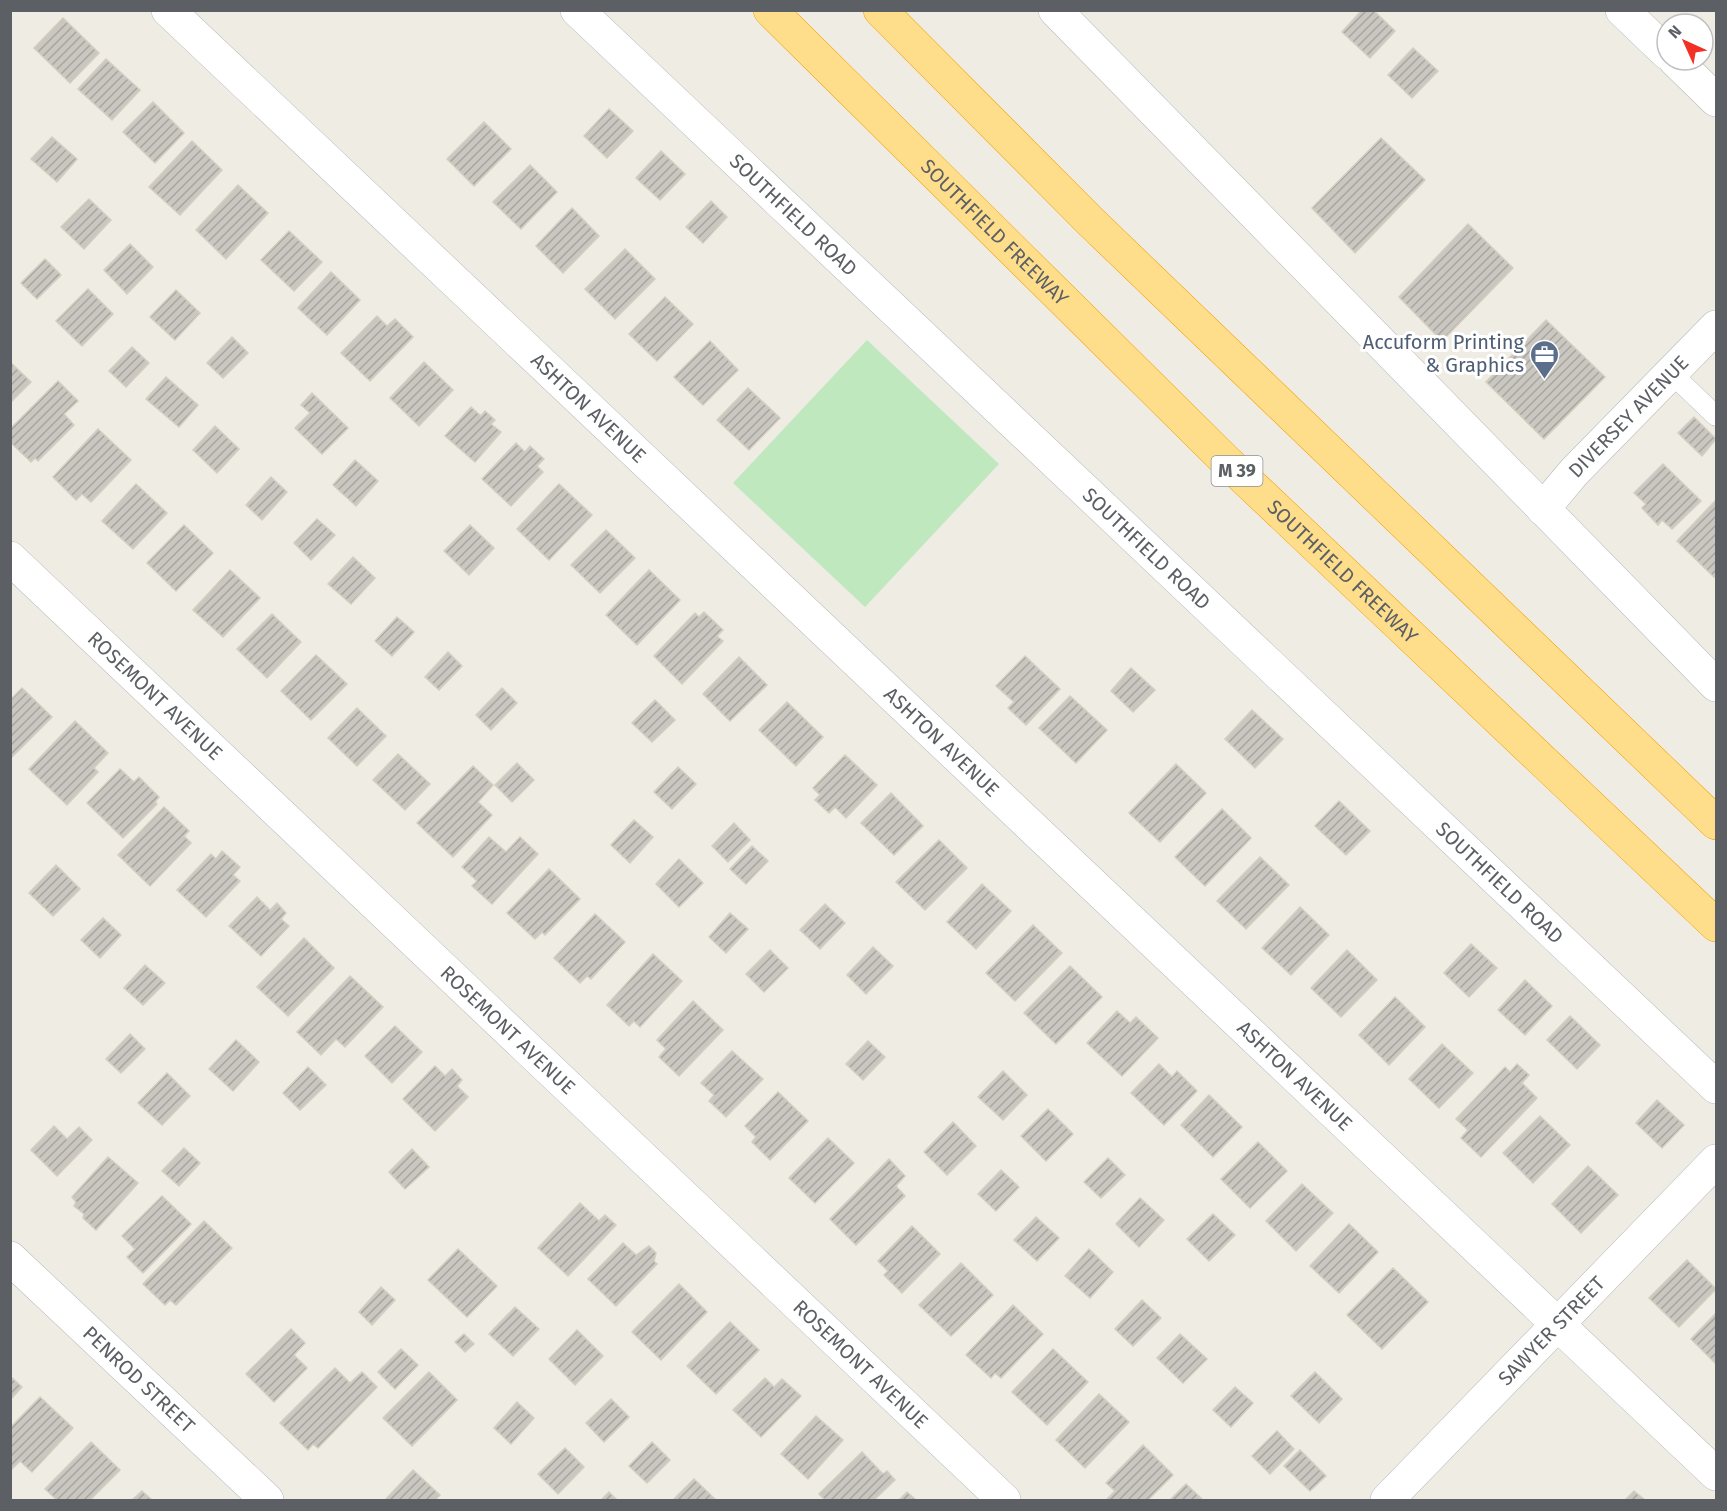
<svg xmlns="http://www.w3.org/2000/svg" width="1727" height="1511" font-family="'Fira Sans',sans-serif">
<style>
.grass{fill:#c0e8bf}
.building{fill:url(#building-hatch);stroke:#d4cec1;stroke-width:1.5}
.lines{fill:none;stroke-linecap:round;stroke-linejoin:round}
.service-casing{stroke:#b6babe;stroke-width:21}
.minor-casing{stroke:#b6babe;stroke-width:34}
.secondary-casing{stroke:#b7bbc0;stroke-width:34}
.motorway-casing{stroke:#f39f00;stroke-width:34}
.service{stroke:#fff;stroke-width:20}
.minor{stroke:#fff;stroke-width:33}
.secondary{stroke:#fff;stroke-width:33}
.motorway{stroke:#ffde8b;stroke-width:33}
.labels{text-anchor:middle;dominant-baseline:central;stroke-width:6;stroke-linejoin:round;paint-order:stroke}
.shield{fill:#fff;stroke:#8d9093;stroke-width:1.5}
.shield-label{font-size:18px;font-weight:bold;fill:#5c6065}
.street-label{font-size:20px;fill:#5c6065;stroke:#fff}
.service-label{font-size:20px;fill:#4e5e75;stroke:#fff;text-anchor:end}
</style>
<defs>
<pattern id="building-hatch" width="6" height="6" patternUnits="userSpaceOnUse" patternTransform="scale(1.5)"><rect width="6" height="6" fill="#cac7c1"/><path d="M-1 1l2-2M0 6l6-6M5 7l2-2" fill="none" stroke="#a7a5a0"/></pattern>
</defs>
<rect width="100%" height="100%" fill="#efece3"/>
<path class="grass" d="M867,340L999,464L865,607L733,483Z"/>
<g class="building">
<path d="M1362,10H1373L1395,31L1370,58L1342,32Z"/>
<path d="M63,18L99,53L70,83L34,48Z"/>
<path d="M1413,48L1438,71L1412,98L1388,75Z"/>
<path d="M106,59L140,90L112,120L78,89Z"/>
<path d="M153,102L184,133L155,163L123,132Z"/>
<path d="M609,109L633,131L607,158L584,136Z"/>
<path d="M484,122L511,149L474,186L447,159Z"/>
<path d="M52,137L77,159L57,182L31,159Z"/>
<path d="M1381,138L1425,180L1355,253L1312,208Z"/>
<path d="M192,141L222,170L180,215L149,187Z"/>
<path d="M661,151L685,174L660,200L636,178Z"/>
<path d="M530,165L557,192L521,229L493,202Z"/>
<path d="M238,185L268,213L226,259L196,230Z"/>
<path d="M89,199L111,220L84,249L61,227Z"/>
<path d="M711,201L727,217L703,243L686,227Z"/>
<path d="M572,208L599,236L563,273L536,246Z"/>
<path d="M1468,224L1513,268L1442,341L1399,297Z"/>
<path d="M289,231L322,262L294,291L261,260Z"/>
<path d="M130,244L153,267L127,294L104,270Z"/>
<path d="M625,249L655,279L615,319L585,289Z"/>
<path d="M45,259L61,275L37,299L21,283Z"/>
<path d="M331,272L360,300L327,335L298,308Z"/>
<path d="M88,289L113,314L82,346L56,321Z"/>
<path d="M176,290L200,313L175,340L150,317Z"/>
<path d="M665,297L693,324L657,361L629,334Z"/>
<path d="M377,316L387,326L395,319L413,337L370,381L341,353Z"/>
<path d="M1546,320L1605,377L1544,439L1486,382Z"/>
<path d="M232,337L248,353L223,378L207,363Z"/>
<path d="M710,341L738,370L703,405L674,377Z"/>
<path d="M132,347L149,363L126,387L109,371Z"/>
<path d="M10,362L31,382L10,403Z"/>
<path d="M424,362L453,390L419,426L390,398Z"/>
<path d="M166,377L198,405L179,427L146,399Z"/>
<path d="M58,381L78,401L64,414L74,425L38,461L35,458L31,462L10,442V429Z"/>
<path d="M748,388L780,418L749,450L717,420Z"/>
<path d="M312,393L348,428L322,454L295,428L310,413L301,405Z"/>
<path d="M471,407L481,416L485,411L495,420L491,424L501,432L475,462L445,436Z"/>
<path d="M1694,417L1716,439L1702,456L1678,433Z"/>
<path d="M215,426L239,449L217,473L193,450Z"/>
<path d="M98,429L131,460L91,502L82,494L76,500L53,477Z"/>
<path d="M516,443L525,452L530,446L544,459L537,466L543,472L511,506L482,479Z"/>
<path d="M355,460L378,481L356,506L333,485Z"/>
<path d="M1663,464L1701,501L1672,529L1662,520L1658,525L1642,508L1646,504L1634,493Z"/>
<path d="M271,477L287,492L262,520L246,505Z"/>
<path d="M136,484L167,513L133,549L102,521Z"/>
<path d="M559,484L592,515L549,560L517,529Z"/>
<path d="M1716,500V574L1714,577L1677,541Z"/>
<path d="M317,519L335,535L311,560L294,543Z"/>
<path d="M184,525L213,553L176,591L147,563Z"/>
<path d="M470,525L494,548L469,575L444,551Z"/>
<path d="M606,530L635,558L600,593L571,565Z"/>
<path d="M353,557L375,578L351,604L328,584Z"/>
<path d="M230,570L260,598L223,637L193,610Z"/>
<path d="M649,570L680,600L637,645L606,615Z"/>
<path d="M704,612L723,630L717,636L723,641L682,684L654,656L695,613L699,617Z"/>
<path d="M272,614L301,642L267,678L237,649Z"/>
<path d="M397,617L414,632L392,656L375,641Z"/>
<path d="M448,652L462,666L439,690L425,677Z"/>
<path d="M316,655L347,684L311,720L281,691Z"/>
<path d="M1025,656L1060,689L1026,725L1008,708L1014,702L996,686Z"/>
<path d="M739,657L767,685L730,721L703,694Z"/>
<path d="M1131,668L1155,690L1133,712L1111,691Z"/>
<path d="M22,688L52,717L12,757L10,755V700Z"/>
<path d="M502,688L517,703L491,730L476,715Z"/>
<path d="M1070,696L1107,730L1076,763L1039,728Z"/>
<path d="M655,700L675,720L652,742L632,723Z"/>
<path d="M787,702L823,737L796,766L759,730Z"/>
<path d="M357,708L386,736L357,766L328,738Z"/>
<path d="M1252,710L1283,739L1255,768L1225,739Z"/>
<path d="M75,721L108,753L94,768L98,772L67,805L29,769Z"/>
<path d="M398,754L430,784L405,810L373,780Z"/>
<path d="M845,755L877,785L846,818L835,807L829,813L815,800L820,795L813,788Z"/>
<path d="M517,763L534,780L512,802L495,785Z"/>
<path d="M1176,764L1206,793L1160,842L1129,813Z"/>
<path d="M473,766L493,785L478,802L492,815L453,857L417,823Z"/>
<path d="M678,767L696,784L672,809L654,792Z"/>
<path d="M120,769L134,782L139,777L159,797L155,802L157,804L123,838L87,803Z"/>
<path d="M891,793L923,826L894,855L861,823Z"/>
<path d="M1339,801L1370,831L1346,855L1315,826Z"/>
<path d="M164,807L189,831L184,836L191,843L150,886L118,855Z"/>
<path d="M1222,809L1251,838L1205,886L1175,857Z"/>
<path d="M634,820L653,837L630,863L611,845Z"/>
<path d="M734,823L750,840L728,862L712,846Z"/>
<path d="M489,837L506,852L520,837L538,854L492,904L472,886L477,881L462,867Z"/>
<path d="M939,840L967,868L925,910L896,882Z"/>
<path d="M752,846L768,861L746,884L730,869Z"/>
<path d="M222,851L240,867L233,875L240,881L206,917L177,890L211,854L216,859Z"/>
<path d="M1260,857L1289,885L1246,929L1217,901Z"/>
<path d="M679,859L703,883L679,907L656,884Z"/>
<path d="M56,865L80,889L53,916L29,893Z"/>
<path d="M549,869L580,899L545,935L542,932L535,939L507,913Z"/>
<path d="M982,884L1011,911L976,949L947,922Z"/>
<path d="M257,897L270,910L277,903L286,913L281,919L289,926L261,956L229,926Z"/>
<path d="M825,904L845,923L820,949L800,930Z"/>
<path d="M1300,907L1329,935L1291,975L1262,948Z"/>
<path d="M730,913L748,929L726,953L709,937Z"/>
<path d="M595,914L625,942L591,979L587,976L580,983L554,958Z"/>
<path d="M103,918L121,935L100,958L81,940Z"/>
<path d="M1033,925L1062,953L1015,1001L986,973Z"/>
<path d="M304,938L334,968L288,1016L257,987Z"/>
<path d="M1471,944L1497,968L1469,997L1444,973Z"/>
<path d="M873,947L893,966L866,994L847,975Z"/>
<path d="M770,950L788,968L764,992L746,974Z"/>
<path d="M1347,950L1377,980L1341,1017L1311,988Z"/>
<path d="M653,954L682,981L640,1027L634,1021L629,1026L607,1005Z"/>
<path d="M145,965L165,983L143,1005L124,988Z"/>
<path d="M1070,966L1102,997L1056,1044L1024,1013Z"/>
<path d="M350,976L383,1007L345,1047L336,1039L321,1055L297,1032Z"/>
<path d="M1525,980L1552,1006L1525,1035L1498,1010Z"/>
<path d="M1395,997L1425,1027L1389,1065L1359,1035Z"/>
<path d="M693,1001L723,1030L679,1076L659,1057L666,1049L657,1040Z"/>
<path d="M1117,1011L1130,1023L1136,1017L1158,1038L1122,1076L1087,1043Z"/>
<path d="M1570,1016L1600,1045L1577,1069L1547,1040Z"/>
<path d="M395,1026L422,1052L392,1083L365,1056Z"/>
<path d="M130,1034L145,1049L121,1073L106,1059Z"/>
<path d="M236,1040L259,1062L233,1091L209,1069Z"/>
<path d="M868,1041L885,1057L863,1080L846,1064Z"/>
<path d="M1442,1044L1473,1073L1439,1108L1409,1079Z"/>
<path d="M732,1051L763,1079L726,1117L709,1101L714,1095L701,1083Z"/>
<path d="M1159,1064L1172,1077L1177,1071L1197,1091L1164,1125L1131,1093Z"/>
<path d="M1517,1064L1529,1075L1522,1083L1537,1098L1481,1157L1461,1138L1468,1130L1456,1119L1505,1067L1510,1072Z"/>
<path d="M435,1066L445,1076L452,1069L462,1080L457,1086L468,1097L435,1131L403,1099Z"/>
<path d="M308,1067L326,1085L300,1110L283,1093Z"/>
<path d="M1003,1071L1027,1095L1003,1120L978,1097Z"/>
<path d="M167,1073L190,1096L162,1125L138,1103Z"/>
<path d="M778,1092L808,1121L770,1160L752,1142L756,1137L745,1126Z"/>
<path d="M1209,1095L1242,1127L1213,1157L1181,1125Z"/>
<path d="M1657,1100L1684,1125L1662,1148L1636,1123Z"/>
<path d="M1048,1109L1073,1134L1046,1161L1021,1136Z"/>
<path d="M1540,1116L1570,1145L1533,1183L1503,1153Z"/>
<path d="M953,1122L976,1146L947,1175L924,1152Z"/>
<path d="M54,1126L67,1139L79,1127L92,1140L57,1176L31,1150Z"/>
<path d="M828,1138L854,1163L815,1203L789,1178Z"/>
<path d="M1258,1142L1287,1171L1250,1208L1221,1179Z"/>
<path d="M184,1148L200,1163L179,1186L162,1171Z"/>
<path d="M412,1149L429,1167L405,1189L389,1172Z"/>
<path d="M108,1157L138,1183L96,1230L83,1218L84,1214L74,1206L76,1202L72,1197Z"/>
<path d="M1108,1158L1125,1175L1101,1198L1084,1182Z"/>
<path d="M889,1159L905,1176L896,1186L905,1196L856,1245L830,1219Z"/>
<path d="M1588,1166L1618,1195L1581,1233L1552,1204Z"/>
<path d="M1001,1170L1019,1187L996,1211L978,1194Z"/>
<path d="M1302,1184L1333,1213L1296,1251L1266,1221Z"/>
<path d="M162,1196L191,1224L143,1273L127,1257L135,1249L122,1236Z"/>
<path d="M1140,1198L1164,1220L1139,1247L1116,1224Z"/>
<path d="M580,1203L599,1221L605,1215L616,1225L568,1276L538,1248Z"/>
<path d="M1213,1214L1235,1235L1209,1261L1187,1239Z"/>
<path d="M1036,1217L1059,1238L1037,1261L1014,1240Z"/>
<path d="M204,1221L232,1248L176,1305L170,1300L165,1305L143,1284Z"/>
<path d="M1349,1224L1378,1252L1339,1293L1310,1266Z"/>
<path d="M912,1226L940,1254L902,1293L884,1275L888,1271L878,1261Z"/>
<path d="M623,1243L636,1255L649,1246L656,1253L654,1261L657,1264L616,1306L588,1279Z"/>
<path d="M458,1249L497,1286L467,1317L428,1280Z"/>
<path d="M1089,1249L1113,1272L1090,1298L1065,1276Z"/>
<path d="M1687,1260L1716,1289L1679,1327L1649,1298Z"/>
<path d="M961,1263L993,1295L951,1336L919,1305Z"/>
<path d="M1393,1268L1428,1302L1382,1349L1347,1315Z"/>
<path d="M679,1284L707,1312L661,1360L632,1332Z"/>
<path d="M381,1287L395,1300L372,1325L359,1312Z"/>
<path d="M1142,1300L1161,1318L1133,1346L1115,1329Z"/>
<path d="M1013,1305L1043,1334L1001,1378L995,1373L991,1378L966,1355Z"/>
<path d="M515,1307L539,1329L513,1356L489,1334Z"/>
<path d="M1716,1313V1364L1691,1339Z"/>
<path d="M730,1322L759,1350L716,1394L687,1366Z"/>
<path d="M291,1329L305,1343L294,1355L307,1368L274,1402L246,1374Z"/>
<path d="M577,1330L603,1356L575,1385L549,1359Z"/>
<path d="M464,1334L474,1344L465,1352L455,1342Z"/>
<path d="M1180,1334L1207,1359L1183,1383L1157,1358Z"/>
<path d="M401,1349L418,1365L395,1389L378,1372Z"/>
<path d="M1053,1349L1088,1382L1047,1425L1012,1392Z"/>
<path d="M335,1368L350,1383L362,1372L377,1387L318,1448L313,1444L308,1450L280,1423Z"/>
<path d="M429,1372L457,1400L412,1446L383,1418Z"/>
<path d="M1315,1372L1342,1399L1319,1423L1291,1396Z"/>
<path d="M10,1376L22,1387L10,1400Z"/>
<path d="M765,1378L774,1387L782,1379L801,1396L761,1437L733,1410Z"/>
<path d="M1235,1387L1253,1403L1231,1427L1213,1410Z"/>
<path d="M1099,1394L1129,1422L1085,1468L1056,1440Z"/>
<path d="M40,1397L73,1428L32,1472L20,1461L10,1471V1428Z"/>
<path d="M611,1399L629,1417L604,1442L586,1423Z"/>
<path d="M517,1402L534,1418L511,1444L494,1428Z"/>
<path d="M816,1416L843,1440L808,1479L781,1454Z"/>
<path d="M1277,1431L1294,1449L1270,1474L1252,1456Z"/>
<path d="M91,1442L120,1470L90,1500H57L45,1489Z"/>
<path d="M652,1442L670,1460L647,1483L629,1466Z"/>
<path d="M1143,1445L1173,1475L1148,1500H1109L1107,1499L1115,1491L1106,1483Z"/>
<path d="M565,1448L584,1467L558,1494L538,1474Z"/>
<path d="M1300,1450L1326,1476L1310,1491L1284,1466Z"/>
<path d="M862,1452L883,1474L887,1471L895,1480L874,1500H825L819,1494Z"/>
<path d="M413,1470L440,1495L435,1500H385Z"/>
<path d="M694,1479L716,1500H673Z"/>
<path d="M1186,1484L1203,1500H1170Z"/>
<path d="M142,1491L152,1500H132Z"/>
<path d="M1634,1491L1645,1500H1625Z"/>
<path d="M609,1492L617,1500H601Z"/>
<path d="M907,1492L916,1500H899Z"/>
</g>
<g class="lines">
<defs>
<path id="service" d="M1671,373L1716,416"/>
<g id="minor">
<path id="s1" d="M168,10L1716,1474"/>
<path d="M1622,10L1667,53"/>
<path d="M1675,60L1716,100"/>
<path id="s2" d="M1543,509L1574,472L1716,327"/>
<path id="s3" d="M10,558L1004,1500"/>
<path id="s4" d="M10,1258L267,1500"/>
<path id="s5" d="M1387,1500L1716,1161"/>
</g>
<g id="secondary">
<path id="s6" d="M577,10L1716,1087"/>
<path d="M1055,10L1716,685"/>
</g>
<g id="motorway">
<path id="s7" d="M770,10L1227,462L1716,925"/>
<path d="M880,10L1091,222L1716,823"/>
</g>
</defs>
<use href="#service" class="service-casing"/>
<use href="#minor" class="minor-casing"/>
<use href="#secondary" class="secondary-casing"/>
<use href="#motorway" class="motorway-casing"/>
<use href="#service" class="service"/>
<use href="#minor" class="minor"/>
<use href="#secondary" class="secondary"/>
<use href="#motorway" class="motorway"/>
</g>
<defs>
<symbol id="office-pin" viewBox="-11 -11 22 30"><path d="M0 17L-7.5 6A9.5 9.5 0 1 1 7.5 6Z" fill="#5c6f8a" stroke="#fff"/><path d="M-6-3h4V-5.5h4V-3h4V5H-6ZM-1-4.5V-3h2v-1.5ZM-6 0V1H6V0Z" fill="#fff"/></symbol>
</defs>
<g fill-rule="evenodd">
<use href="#office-pin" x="1528" y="338" width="33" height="45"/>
</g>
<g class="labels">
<rect class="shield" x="1211.5" y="456" width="51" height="30" rx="4.5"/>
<g class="shield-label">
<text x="1237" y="471">M 39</text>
</g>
<g class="street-label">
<text stroke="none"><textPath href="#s6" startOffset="298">SOUTHFIELD ROAD</textPath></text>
<text stroke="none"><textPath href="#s7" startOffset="316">SOUTHFIELD FREEWAY</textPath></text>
<text stroke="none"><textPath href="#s1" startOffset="579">ASHTON AVENUE</textPath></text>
<text stroke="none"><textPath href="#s2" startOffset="126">DIVERSEY AVENUE</textPath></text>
<text stroke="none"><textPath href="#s6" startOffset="784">SOUTHFIELD ROAD</textPath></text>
<text stroke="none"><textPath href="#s7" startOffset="802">SOUTHFIELD FREEWAY</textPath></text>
<text stroke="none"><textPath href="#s3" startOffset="200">ROSEMONT AVENUE</textPath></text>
<text stroke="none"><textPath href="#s1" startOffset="1065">ASHTON AVENUE</textPath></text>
<text stroke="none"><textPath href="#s6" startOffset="1270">SOUTHFIELD ROAD</textPath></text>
<text stroke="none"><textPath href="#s3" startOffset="686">ROSEMONT AVENUE</textPath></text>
<text stroke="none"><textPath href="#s1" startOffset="1551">ASHTON AVENUE</textPath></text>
<text stroke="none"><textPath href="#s5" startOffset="236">SAWYER STREET</textPath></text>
<text stroke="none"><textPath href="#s3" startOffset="1172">ROSEMONT AVENUE</textPath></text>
<text stroke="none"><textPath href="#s4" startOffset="177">PENROD STREET</textPath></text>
</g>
<g class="service-label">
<text x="1524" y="342">Accuform Printing<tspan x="1524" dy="23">&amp; Graphics</tspan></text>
</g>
</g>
<rect width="1727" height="1511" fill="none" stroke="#5c6065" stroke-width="24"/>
<g transform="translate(1685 42) rotate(315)"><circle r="28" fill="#ffffff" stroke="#bebfc1" stroke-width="1.5"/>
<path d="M0-4.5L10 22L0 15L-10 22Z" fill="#f23026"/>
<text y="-9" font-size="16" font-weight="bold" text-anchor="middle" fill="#5c6065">N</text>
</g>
</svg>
